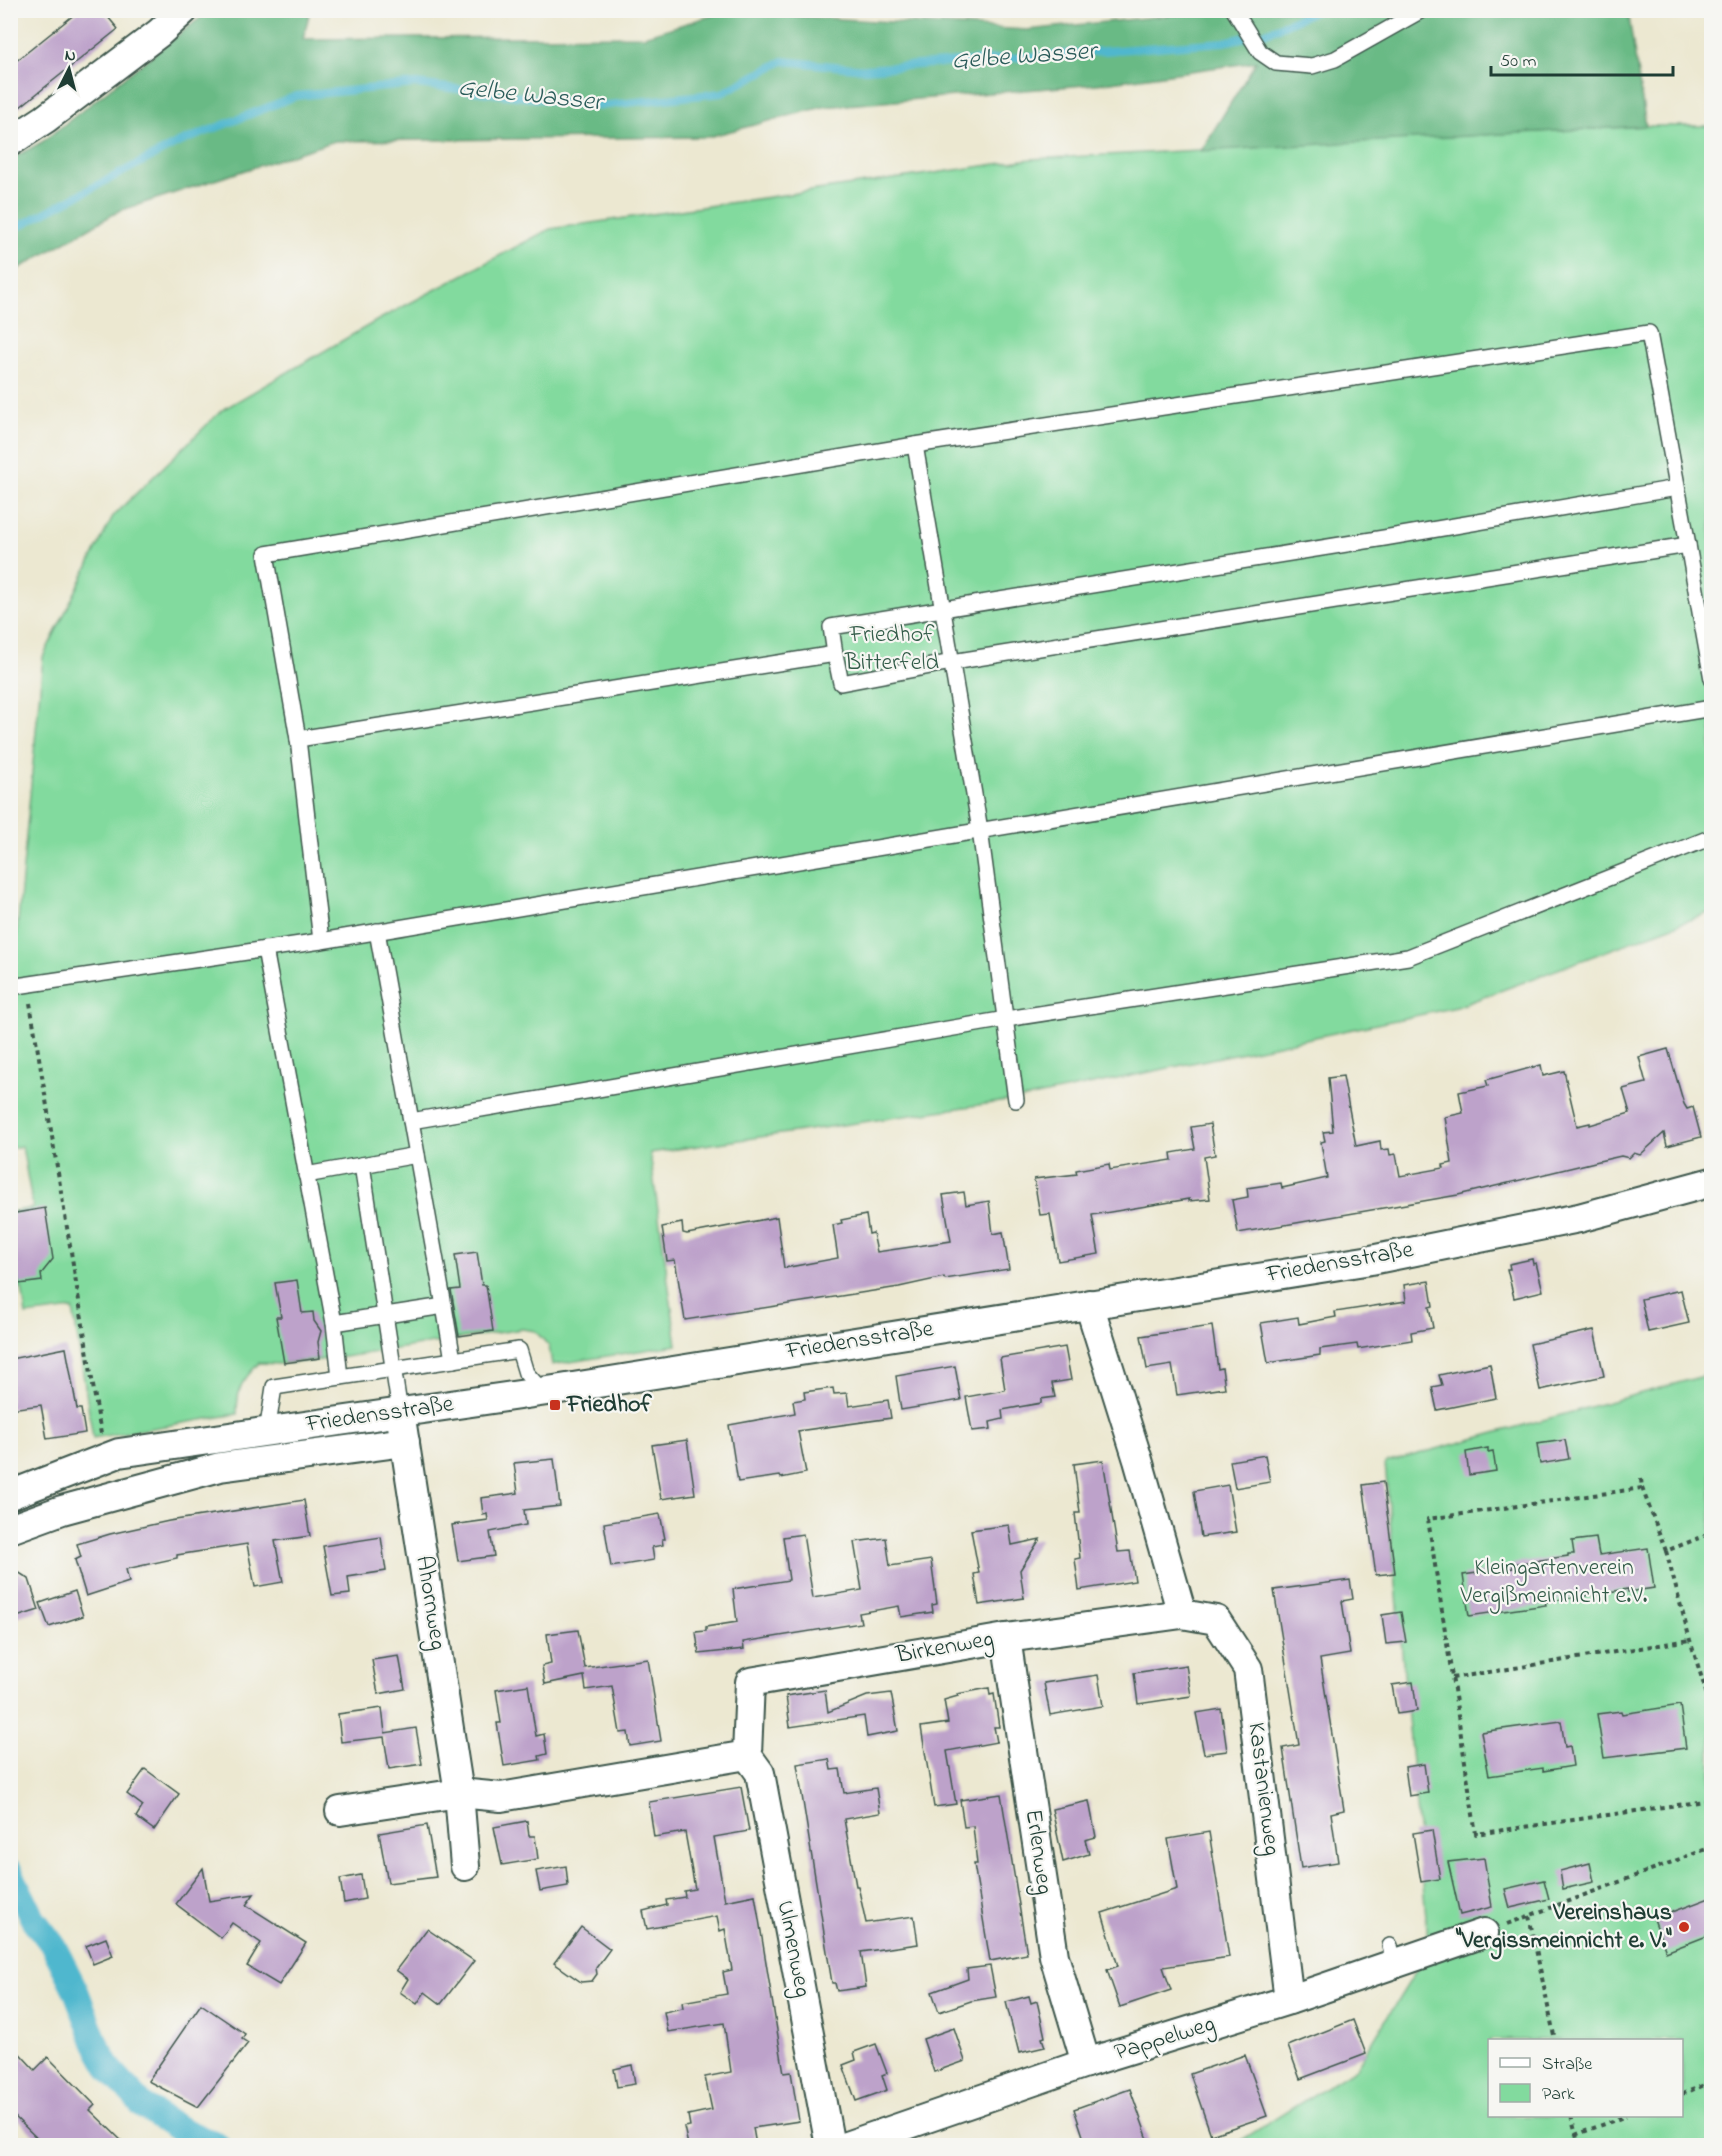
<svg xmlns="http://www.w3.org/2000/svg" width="1722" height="2156" font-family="'Indie Flower',sans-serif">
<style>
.green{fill:#82da9e;stroke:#508c69;stroke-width:1.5;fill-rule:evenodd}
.forest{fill:#69ba85;stroke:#447c5c;stroke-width:1.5}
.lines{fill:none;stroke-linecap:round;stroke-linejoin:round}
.stream{stroke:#50b7ce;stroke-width:8}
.canal{stroke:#50b7ce;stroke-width:26}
.building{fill:#bda2ca}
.service-casing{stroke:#3e574c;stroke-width:18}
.minor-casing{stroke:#3e574c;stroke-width:32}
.path{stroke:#3e574c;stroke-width:4;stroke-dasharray:4.5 4.5;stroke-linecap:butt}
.service{stroke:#fff;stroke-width:15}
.minor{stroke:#fff;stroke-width:28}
.poi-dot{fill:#c8321e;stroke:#f6f6f2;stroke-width:2}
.labels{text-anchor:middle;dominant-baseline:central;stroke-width:4.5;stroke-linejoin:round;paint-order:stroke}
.park-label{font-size:24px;fill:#335c49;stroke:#f6f6f2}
.street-label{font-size:24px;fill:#1f3d34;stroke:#f6f6f2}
.poi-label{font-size:24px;font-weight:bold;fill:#1f3d34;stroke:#f6f6f2;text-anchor:start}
.water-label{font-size:26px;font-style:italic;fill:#2b5c5a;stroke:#f6f6f2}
</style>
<rect width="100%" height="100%" fill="#f6f6f2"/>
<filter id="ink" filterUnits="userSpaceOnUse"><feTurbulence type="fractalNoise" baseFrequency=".0167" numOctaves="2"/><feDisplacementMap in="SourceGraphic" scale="12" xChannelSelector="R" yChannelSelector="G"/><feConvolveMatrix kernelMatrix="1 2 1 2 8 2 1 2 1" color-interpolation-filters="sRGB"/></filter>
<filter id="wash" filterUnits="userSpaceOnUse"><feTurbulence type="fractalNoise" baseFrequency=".008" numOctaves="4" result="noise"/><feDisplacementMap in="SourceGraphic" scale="24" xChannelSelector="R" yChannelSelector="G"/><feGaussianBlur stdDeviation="1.35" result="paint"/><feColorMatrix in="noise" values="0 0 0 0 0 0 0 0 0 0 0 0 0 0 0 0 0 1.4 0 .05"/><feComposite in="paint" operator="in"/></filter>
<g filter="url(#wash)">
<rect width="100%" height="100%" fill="#ece8d1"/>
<g class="green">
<path d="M1646,126H1711V912L1457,1007L1027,1098L650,1153L677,1345L552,1365L549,1346L535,1331L522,1329L338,1358L280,1364L259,1363C241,1382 237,1387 237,1414L93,1438L73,1309L26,1315L22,1288L11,1290V1212L33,1208L22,1146L11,1148L10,974H13L43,657L113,516L222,410L378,320L550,229L1031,159Z"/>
<path d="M1711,1374V2145L1232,2146L1356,2068L1429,1950L1385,1463ZM1490,2040H1682V2116H1490Z"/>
</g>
<path class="forest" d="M1222,10L1628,11L1646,126L1201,151L1256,62L1097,84L823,107L708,137L335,141L119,211L11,273V159L42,142L209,11H310L303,39L644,36L724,12L1027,30Z"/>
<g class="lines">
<path class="stream" d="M10,231L178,143L296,96L416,84L598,106L722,93L783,61L865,69L1224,42L1268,32L1317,10"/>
<path class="canal" d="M10,1872L33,1919L53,1945L76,1991L96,2044L110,2069L143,2106L176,2127L218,2146"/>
</g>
<g id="blocks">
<g class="building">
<path d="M80,10H102L118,29L10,115V66Z"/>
<path d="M1668,1049L1684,1104L1687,1109L1693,1107L1701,1137L1667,1146L1664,1133L1640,1155L1634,1153L1629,1158L1621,1156L1599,1161L1458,1195L1238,1233L1232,1200L1248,1197L1247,1188L1281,1183L1282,1188L1327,1178L1321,1142L1325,1141L1323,1132L1333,1131L1328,1078L1343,1076L1356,1146L1380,1141L1381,1150L1389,1149L1390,1155L1396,1154L1400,1176L1444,1168L1443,1165L1452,1163L1445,1117L1463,1113L1459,1092L1488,1086L1486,1080L1541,1065L1543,1076L1564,1071L1577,1126L1590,1123V1125L1630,1113L1623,1089L1646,1083L1639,1057Z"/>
<path d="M1210,1124L1215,1155L1204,1157L1210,1199L1189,1201V1199L1092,1215L1099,1254L1058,1261L1050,1214L1040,1215L1034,1179L1077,1174L1076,1170L1109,1164L1110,1170L1172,1160L1171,1153L1195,1149L1191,1127Z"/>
<path d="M964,1192L966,1205L989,1201L993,1234L1003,1232L1009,1269L945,1279L944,1277L899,1287L685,1320L675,1260L667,1261L662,1227L682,1223L683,1233L687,1234L777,1217L784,1268L838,1258L833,1225L842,1223L841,1220L866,1215L869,1234L873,1233L877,1252L951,1241L943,1195Z"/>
<path d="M45,1208L53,1259L41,1274L42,1281L19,1284L14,1251L10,1252V1214Z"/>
<path d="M477,1252L482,1285H486L493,1331L459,1336L451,1290L460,1289L455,1255Z"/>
<path d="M1532,1259L1533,1264L1536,1263L1543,1291L1514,1298L1507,1269H1510L1509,1264Z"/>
<path d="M297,1280L302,1313L313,1312L314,1321L321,1331L318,1342L320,1358L284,1363L276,1317H281L275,1283Z"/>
<path d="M1429,1281L1433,1306L1429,1307L1433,1328L1411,1332L1412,1340L1358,1349L1357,1344L1320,1349V1355L1268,1363L1261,1323L1298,1317L1299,1324L1336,1317L1335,1312L1406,1301L1404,1285Z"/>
<path d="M1681,1290L1689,1323L1648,1332L1641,1299Z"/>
<path d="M1212,1326L1218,1369L1222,1368L1225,1388L1177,1395L1172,1365L1147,1369L1141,1336Z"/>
<path d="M1594,1330L1604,1376L1540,1390L1530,1344Z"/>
<path d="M1065,1347L1071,1380L1052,1383L1055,1397L1041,1399V1403L1002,1410L1003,1419L990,1422L991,1429L972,1431L966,1397L1005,1390L1000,1358Z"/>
<path d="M66,1348L77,1409H81L85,1433L47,1439L41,1405L10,1409V1359Z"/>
<path d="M1490,1364L1496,1398L1437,1410L1432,1387L1442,1385L1439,1375Z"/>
<path d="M955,1366L961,1400L901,1410L896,1376Z"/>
<path d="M833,1388L834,1394L847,1393L849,1406L888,1400L891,1418L798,1431L806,1473L781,1478L780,1476L738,1482L729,1425L795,1413L793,1401L805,1399L804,1392Z"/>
<path d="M687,1440L695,1494L661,1499L652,1445Z"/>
<path d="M1565,1440L1569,1459L1540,1464L1537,1444Z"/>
<path d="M1488,1448V1452L1493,1451L1496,1471L1469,1475L1466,1452Z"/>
<path d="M1265,1455L1270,1482L1235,1488L1230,1461Z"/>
<path d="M554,1459L560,1506L524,1510L526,1525L490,1532L494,1556L458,1561L452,1525L488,1520L487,1514L483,1515L481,1498L518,1493L514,1463Z"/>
<path d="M1103,1460L1118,1552L1130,1551L1135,1581L1079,1590L1075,1559L1080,1558L1075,1513H1080L1074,1464Z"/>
<path d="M1383,1482L1395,1573L1376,1575L1363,1485Z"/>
<path d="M1228,1485L1236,1532L1201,1537L1194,1491Z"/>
<path d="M304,1500L310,1536L275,1541L283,1582L255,1587L247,1544L177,1555V1558L126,1569L129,1582L86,1596L75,1560L81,1557L77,1544L110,1534L169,1521Z"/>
<path d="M660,1514L665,1539H662L663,1545L652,1547L654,1560L611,1567L604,1523Z"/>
<path d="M1009,1525L1012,1545L1040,1539L1020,1570L1024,1598L979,1605L974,1574L979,1573L971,1530Z"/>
<path d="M803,1534L813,1598L862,1590L854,1542L886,1538L890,1566L931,1560L937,1604L932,1605L933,1612L901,1617L899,1606L859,1613L861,1623L743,1642L744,1649L699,1654L696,1632L706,1631V1627L737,1622L733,1589L789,1580L783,1537Z"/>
<path d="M381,1537L386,1571L348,1577L350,1594L332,1596L323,1546Z"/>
<path d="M1596,1538L1599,1555L1648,1548L1654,1588L1628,1592V1589L1545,1602L1546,1605L1469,1616L1463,1575L1513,1568V1564L1568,1556V1554H1574L1572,1541Z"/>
<path d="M10,1567L29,1579L39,1610L10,1619Z"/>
<path d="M1350,1580L1353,1599L1342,1601L1350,1654L1320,1659L1344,1810L1331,1813L1338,1862L1301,1868L1283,1748L1299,1745L1274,1590Z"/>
<path d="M75,1591L83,1616L49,1627L40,1603Z"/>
<path d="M1401,1612L1406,1642L1386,1644L1382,1615Z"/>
<path d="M578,1630L585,1668L648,1659L661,1741L630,1746L628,1732L620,1733L612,1686L586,1690L584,1676L545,1684L542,1666L551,1664L547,1634Z"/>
<path d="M399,1656L405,1689L378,1694L372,1660Z"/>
<path d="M1186,1665L1191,1696L1138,1704L1134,1673Z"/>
<path d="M1098,1675L1103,1706L1050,1715L1044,1683Z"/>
<path d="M1413,1682L1417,1711L1397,1714L1392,1685Z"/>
<path d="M528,1685L536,1736L544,1734L547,1754L539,1756L540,1760L504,1766L497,1723H501L496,1690Z"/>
<path d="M989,1688L990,1695L994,1694L999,1727H994L997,1742L947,1751L956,1804L934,1807L921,1727L948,1723L944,1700L958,1696L957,1694Z"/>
<path d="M825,1690L828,1712L867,1696L891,1693L898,1731L867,1737L864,1716L790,1727L786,1696Z"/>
<path d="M1680,1705L1686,1748L1604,1758L1597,1714L1621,1711L1622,1714Z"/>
<path d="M382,1708L385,1733L416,1728L422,1764L389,1769L384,1737L341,1742L338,1714Z"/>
<path d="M1221,1709L1227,1751L1204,1754L1196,1713Z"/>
<path d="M1561,1721L1565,1747L1570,1746L1573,1766L1543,1771V1768L1489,1776L1481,1732Z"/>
<path d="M829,1759L831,1770L840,1769L844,1793L876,1788L880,1813L844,1819L856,1886H858L866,1923L914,1916L918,1944L861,1952L866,1987L837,1991L835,1983H832L797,1764Z"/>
<path d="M1424,1764L1428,1793L1409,1796L1405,1767Z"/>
<path d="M145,1769L179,1794L154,1830L136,1817L143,1806L127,1794Z"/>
<path d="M741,1787L749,1831L714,1837L725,1901L755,1895L784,2073L791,2072L799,2121L753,2128L756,2145H688L684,2127L690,2126L688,2115L712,2110L705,2077L731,2072L724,2023L668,2032L664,2012L683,2008L682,2002L727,1994L723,1972L732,1970L725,1929L720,1931L717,1916L647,1929L643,1911L667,1905L666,1900L685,1897L684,1891L695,1889L685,1832L654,1837L649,1802Z"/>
<path d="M1001,1794L1027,1954L990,1961L974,1864H977L973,1826L964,1827L960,1800Z"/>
<path d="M1089,1801L1096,1837L1085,1840L1089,1854L1063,1862L1052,1809Z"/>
<path d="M527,1821L529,1836H535L538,1859L502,1865L494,1827Z"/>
<path d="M427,1825L436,1877L388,1883L379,1833Z"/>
<path d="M1432,1830L1440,1879L1421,1882L1413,1833Z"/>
<path d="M1209,1832L1229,1957L1163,1967L1171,1990L1120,2007L1107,1970L1118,1966L1102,1913L1177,1889L1168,1839Z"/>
<path d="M1484,1858L1492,1907L1460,1915L1448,1862Z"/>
<path d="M1590,1863L1594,1882L1563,1889L1560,1871Z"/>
<path d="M566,1866L568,1886L540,1891L536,1871Z"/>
<path d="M203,1868L209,1901L254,1894L246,1905L306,1943L279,1985L247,1966L261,1943L232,1923L221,1938L176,1904Z"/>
<path d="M361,1875L365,1899L344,1903L340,1879Z"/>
<path d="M1544,1880L1549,1899L1510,1908L1505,1889Z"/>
<path d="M1712,1897V1934L1666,1952L1654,1919Z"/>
<path d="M581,1927L610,1949L596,1968L597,1974L592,1981L581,1982L554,1963Z"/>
<path d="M427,1929L474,1961L441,2004L425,1992L417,2004L400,1992L408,1979L396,1970Z"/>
<path d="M106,1938L113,1956L93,1964L86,1946Z"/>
<path d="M990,1966L996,1997L971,2001L939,2012L932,1992L968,1979L967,1969Z"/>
<path d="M1029,1996L1031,2003L1037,2001L1045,2037L1042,2038L1045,2047L1019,2053L1006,2002Z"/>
<path d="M201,2004L245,2034L242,2039L248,2043L198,2107L148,2081Z"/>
<path d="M1353,2020L1366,2054L1300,2079L1288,2046Z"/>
<path d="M954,2028L965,2061L934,2072L923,2039Z"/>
<path d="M10,2043L35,2070L48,2057L95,2105L90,2110L126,2145H44L10,2112Z"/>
<path d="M876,2044L887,2073L882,2075L887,2090L856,2101L843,2065L856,2060L854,2052Z"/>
<path d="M1245,2055L1267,2116L1211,2135L1190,2074Z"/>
<path d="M632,2065L635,2084L617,2087L614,2069Z"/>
<path d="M1130,2089L1150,2145H1086L1074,2109Z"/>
</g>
</g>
</g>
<g filter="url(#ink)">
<use href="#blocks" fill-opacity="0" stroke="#3e574c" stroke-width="1.5"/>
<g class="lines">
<defs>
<g id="service">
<path d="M1234,10L1260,52L1276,63L1312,66L1335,59L1422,10"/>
<path d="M915,445L980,830L1016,1100"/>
<path d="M835,654L831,627L1384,538L1677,488"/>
<path d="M298,739L266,554L915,445L1649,333L1688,545"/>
<path d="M377,931L411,1121"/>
<path d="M321,941L298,739L835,654L841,683L952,662L1688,545L1712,679"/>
<path d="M265,949L334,1323L444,1306L411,1121L1006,1019L1408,957L1712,837"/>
<path d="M10,987L321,941L1712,708"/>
<path d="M362,1165L400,1412"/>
<path d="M306,1175L417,1155"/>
<path d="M444,1306L453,1360"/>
<path d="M334,1323L340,1377"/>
<path d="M267,1432L274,1387L519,1350L526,1373L543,1392"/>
<path d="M1390,1946L1395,1964"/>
</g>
<g id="minor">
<path d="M10,142L45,119L159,33L184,10"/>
<path d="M400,1412L459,1793L465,1866"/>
<path d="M10,1495L119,1453L554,1390L1371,1260L1579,1218L1712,1182"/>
<path d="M10,1529L62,1510L220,1467L405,1442"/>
<path d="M1182,1614L1216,1620L1248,1669L1289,2000"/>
<path d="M1006,1638L1054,1956L1086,2063"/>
<path d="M747,1755L760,1773L830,2146"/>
<path d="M340,1811L459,1793L501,1797L747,1755L750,1682L1006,1638L1182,1614L1138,1460L1089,1304"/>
<path d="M846,2146L1086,2063L1289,2000L1484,1933"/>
</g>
</defs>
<use href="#service" class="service-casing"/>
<use href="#minor" class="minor-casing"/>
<g class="path">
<path d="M30,1003L101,1434"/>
<path d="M1641,1479L1642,1488L1666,1551L1712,1533"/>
<path d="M1642,1488L1428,1519L1476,1834L1712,1800"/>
<path d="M1666,1551L1690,1640L1712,1711"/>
<path d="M1452,1678L1690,1640"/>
<path d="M1529,1916L1555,2040"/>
<path d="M1507,1924L1712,1847"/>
<path d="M1682,2094L1712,2082"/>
<path d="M1571,2116L1579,2146"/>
<path d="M1575,2135L1626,2116"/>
</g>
<use href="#service" class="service"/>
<use href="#minor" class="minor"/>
</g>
</g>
<g class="poi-dot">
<rect x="549" y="1399" width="12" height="12" rx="3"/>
<circle cx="1684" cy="1927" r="6"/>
</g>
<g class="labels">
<g class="park-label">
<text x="892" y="635">Friedhof<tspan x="892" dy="28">Bitterfeld</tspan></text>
<text x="1554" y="1568">Kleingartenverein<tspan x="1554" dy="28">Vergißmeinnicht e.V.</tspan></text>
</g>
<g class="street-label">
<text transform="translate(1340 1263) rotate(-10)">Friedensstraße</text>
<text transform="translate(860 1341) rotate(-9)">Friedensstraße</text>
<text transform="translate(380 1415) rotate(-8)">Friedensstraße</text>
<text transform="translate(430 1603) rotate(81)">Ahornweg</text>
<text transform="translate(945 1648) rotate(-10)">Birkenweg</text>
<text transform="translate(1263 1789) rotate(83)">Kastanienweg</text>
<text transform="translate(1038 1852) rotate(82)">Erlenweg</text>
<text transform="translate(793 1949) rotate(79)">Ulmenweg</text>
<text transform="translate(1165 2039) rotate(-17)">Pappelweg</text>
</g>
<g class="poi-label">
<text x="567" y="1405">Friedhof</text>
<text x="1672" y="1913" text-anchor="end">Vereinshaus<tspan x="1672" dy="28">"Vergissmeinnicht e. V."</tspan></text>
</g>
<g class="water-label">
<text transform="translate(1024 57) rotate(-4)">Gelbe Wasser</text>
<text transform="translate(530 96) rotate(6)">Gelbe Wasser</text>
</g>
</g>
<rect width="1722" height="2156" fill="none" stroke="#f6f6f2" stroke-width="36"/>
<rect x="1488" y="2039" width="195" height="78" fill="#f6f6f2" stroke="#a0aca6" stroke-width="1.5"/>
<rect x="1500" y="2058" width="30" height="9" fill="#ffffff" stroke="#a0aca6" stroke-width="1.5"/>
<text x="1542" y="2069" font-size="18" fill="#1f3d34">Straße</text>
<rect x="1500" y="2084" width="30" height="18" fill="#82da9e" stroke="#a0aca6" stroke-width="1.5"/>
<text x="1542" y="2099" font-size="18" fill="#1f3d34">Park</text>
<g transform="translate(69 69) rotate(6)" stroke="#f6f6f2" stroke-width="4.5" paint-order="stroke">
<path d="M0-4.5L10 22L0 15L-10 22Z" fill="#1f3d34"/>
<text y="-9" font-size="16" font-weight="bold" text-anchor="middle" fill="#1f3d34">N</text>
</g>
<path d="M1491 66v9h182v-9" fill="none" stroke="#1f3d34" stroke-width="3"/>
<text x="1500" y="66" font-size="18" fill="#1f3d34" stroke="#f6f6f2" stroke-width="4.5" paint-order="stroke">50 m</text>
</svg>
